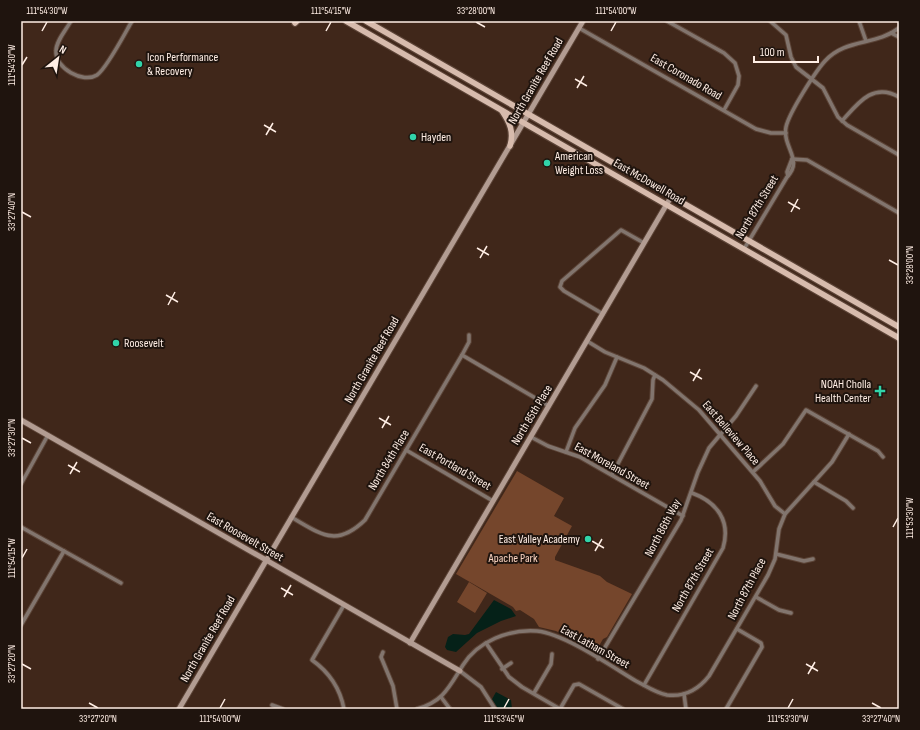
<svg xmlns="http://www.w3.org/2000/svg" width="920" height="730" font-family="'Sofia Sans Condensed',sans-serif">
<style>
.green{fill:#75462c}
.water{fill:#052118}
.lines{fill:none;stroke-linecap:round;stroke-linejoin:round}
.street-casing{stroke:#5b4336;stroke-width:5.5}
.secondary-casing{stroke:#5b4336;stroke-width:7}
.primary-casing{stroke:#5b4336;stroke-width:8}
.street{stroke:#82756e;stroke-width:3.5}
.secondary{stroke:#b29c92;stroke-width:5}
.primary{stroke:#d7bbad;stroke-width:5.5}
.ticks{fill:none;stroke:#ffeee5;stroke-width:1.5}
.poi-dot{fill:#31d4a9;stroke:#1f140e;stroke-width:1.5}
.labels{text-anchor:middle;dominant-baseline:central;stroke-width:4;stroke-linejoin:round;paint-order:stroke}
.poi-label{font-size:12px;fill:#ffeee5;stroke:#1f140e;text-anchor:start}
.street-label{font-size:12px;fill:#ffeee5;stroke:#1f140e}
.park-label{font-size:12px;fill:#f9d3c0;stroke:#1f140e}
.neatline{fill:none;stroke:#ffeee5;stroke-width:1.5}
.ticks-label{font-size:10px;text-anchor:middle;fill:#ffeee5}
</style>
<rect width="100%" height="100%" fill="#40271a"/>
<g class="green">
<path d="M517,471L564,498L554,516L572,526L555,557V560L600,576L607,582L632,594L607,637L603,639L596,651L556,631L539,627L534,619L520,610L516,611L513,607L456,574Z"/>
<path d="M469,582L487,593L475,613L457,602Z"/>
</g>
<g class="water">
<path d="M494,600L511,609L516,616L501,621L477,633L456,652L447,650L445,647L448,637L453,634L465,635L469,634Z"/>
<path d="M496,692L511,700L512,709H495L491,701Z"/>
</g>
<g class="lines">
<defs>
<g id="street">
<path d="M71,21C66,30 56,41 56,51C55,68 83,84 97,75C107,68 125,33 132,21"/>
<path d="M667,21L724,53L735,63L739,76L738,85L724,110"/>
<path d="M770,21L786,35L791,57L796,67L823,88L838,117L847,125L899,155"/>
<path d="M859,21L866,41"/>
<path d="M579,28L756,129L771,133H786"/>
<path d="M891,33L899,37"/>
<path d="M842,121C858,103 873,82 899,97"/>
<path d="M792,159L807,160L899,213"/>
<path d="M788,176L787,172L792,159"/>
<path d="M744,249L787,177C804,160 782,147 786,127C789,113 815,72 825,61C846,38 876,46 899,28"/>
<path d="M603,314L564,291L560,287L562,281L621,230L644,243"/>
<path d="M587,341L605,352L644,368L663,380L699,410L760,481L775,506L785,514"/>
<path d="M462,355L549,406"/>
<path d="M531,437L548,446L580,457L683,516"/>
<path d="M406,450L493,501"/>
<path d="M566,452L575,428L605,385L617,357"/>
<path d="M753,472L783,444L806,410L878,451L883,457"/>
<path d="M612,475L652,399L653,380L655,375"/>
<path d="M814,482L846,501L853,508"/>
<path d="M21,484L48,435"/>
<path d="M291,517C321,534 336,548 365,520L462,355L469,342V335"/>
<path d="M21,527L121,583"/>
<path d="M776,554L804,561L813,559"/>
<path d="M756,597L779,610L791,613"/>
<path d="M21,625L64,551"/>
<path d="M486,643L509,677L522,687L560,709L574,685L579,684L623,709"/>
<path d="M383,652L381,657L393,686L397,709"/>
<path d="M598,659L681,520L698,472L709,448L736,416L756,386"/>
<path d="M502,669L511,663"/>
<path d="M460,671L481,687L495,709"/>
<path d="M644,685L723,548C731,521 717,502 692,493"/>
<path d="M534,693L551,664L552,654"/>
<path d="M684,694L686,709"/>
<path d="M441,697L450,709"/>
<path d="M272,705L283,709"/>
<path d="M344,709C340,688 329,672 312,660L344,605"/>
<path d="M417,709C444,701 449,687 463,665C478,641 509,629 537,631C565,634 611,666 636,681C646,686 656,693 667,695C684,697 698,690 709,676L768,575L775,559L779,529L785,514L832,462L849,434"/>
<path d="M726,709L762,647L761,643L737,629"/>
</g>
<g id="secondary">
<path d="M21,420L460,671"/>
<path d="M410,643L671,197"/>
<path d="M179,709L583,21"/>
</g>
<g id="primary">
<path d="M346,21L899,338"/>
<path d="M366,21L899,327"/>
<path d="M295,23L297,21"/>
<path d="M502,111C510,123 514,132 510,146"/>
</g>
</defs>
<use href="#street" class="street-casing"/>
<use href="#secondary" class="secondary-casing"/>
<use href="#primary" class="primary-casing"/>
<use href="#street" class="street"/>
<use href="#secondary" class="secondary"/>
<use href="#primary" class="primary"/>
</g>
<path class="ticks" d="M476,22L485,27M42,31L47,22M326,31L331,22M611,31L616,22M22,65L27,57M575,79L587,86M577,88L584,76M264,125L276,132M266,135L273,123M788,202L800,209M22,212L31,217M791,212L798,199M477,248L489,255M480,258L487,246M889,260L898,265M166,295L178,302M168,305L175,292M690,372L702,379M693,381L700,369M379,418L391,425M382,428L389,416M22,438L31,443M68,465L80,472M70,474L77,462M893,527L898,518M592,541L604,548M595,551L602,539M22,558L27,549M281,588L293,595M284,597L291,585M22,664L31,669M806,664L818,671M808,674L815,662M89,703L98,708M872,703L881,708M220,708L225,699M504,708L509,699M788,708L793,699"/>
<g class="poi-dot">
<circle cx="139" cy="64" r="4"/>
<circle cx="413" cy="137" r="4"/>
<circle cx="547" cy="163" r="4"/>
<circle cx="116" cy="343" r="4"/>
<path d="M878 385h4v4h4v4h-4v4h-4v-4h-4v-4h4z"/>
<circle cx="588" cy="539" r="4"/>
</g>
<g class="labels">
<g class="poi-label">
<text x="147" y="57">Icon Performance<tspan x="147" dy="14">&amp; Recovery</tspan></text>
<text x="421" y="137">Hayden</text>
<text x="555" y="156">American<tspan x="555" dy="14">Weight Loss</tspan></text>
<text x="124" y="343">Roosevelt</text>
<text x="871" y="384" text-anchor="end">NOAH Cholla<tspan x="871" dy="14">Health Center</tspan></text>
<text x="580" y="539" text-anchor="end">East Valley Academy</text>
</g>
<g class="street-label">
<text transform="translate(686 77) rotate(30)">East Coronado Road</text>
<text transform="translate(536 81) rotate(-60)">North Granite Reef Road</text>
<text transform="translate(649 182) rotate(30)">East McDowell Road</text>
<text transform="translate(757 207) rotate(-59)">North 87th Street</text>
<text transform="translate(372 360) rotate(-60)">North Granite Reef Road</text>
<text transform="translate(532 415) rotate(-59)">North 85th Place</text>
<text transform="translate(731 433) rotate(49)">East Belleview Place</text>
<text transform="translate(389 460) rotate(-59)">North 84th Place</text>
<text transform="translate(612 466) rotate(29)">East Moreland Street</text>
<text transform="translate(455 467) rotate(30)">East Portland Street</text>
<text transform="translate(663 528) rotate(-62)">North 86th Way</text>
<text transform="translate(245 537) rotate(30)">East Roosevelt Street</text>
<text transform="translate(693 580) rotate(-60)">North 87th Street</text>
<text transform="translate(747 589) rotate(-62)">North 87th Place</text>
<text transform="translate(208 639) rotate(-60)">North Granite Reef Road</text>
<text transform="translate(595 647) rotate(29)">East Latham Street</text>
</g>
<g class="park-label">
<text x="513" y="558">Apache Park</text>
</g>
</g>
<rect width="920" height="730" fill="none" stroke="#1f140e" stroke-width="44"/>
<g transform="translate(58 58) rotate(30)" stroke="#1f140e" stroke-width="3" paint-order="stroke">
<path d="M0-3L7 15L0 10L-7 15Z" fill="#ffeee5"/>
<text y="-6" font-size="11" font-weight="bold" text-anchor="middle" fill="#ffeee5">N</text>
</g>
<path d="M754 56v6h64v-6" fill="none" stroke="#ffeee5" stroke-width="2"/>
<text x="760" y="56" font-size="12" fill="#ffeee5" stroke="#1f140e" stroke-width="3" paint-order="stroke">100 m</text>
<rect x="22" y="22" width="876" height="686" class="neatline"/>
<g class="ticks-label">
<text x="47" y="14">111°54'30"W</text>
<text x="331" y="14">111°54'15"W</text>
<text x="476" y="14">33°28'00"N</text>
<text x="616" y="14">111°54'00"W</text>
<text transform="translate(11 65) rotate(-90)" y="4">111°54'30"W</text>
<text transform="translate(11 212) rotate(-90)" y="4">33°27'40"N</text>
<text transform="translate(909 265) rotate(-90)" y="4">33°28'00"N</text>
<text transform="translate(11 438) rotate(-90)" y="4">33°27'30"N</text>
<text transform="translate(909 518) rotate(-90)" y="4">111°53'30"W</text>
<text transform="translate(11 558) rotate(-90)" y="4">111°54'15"W</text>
<text transform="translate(11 664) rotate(-90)" y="4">33°27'20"N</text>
<text x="98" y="722">33°27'20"N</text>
<text x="220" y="722">111°54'00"W</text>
<text x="504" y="722">111°53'45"W</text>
<text x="788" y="722">111°53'30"W</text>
<text x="881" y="722">33°27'40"N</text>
</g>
</svg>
